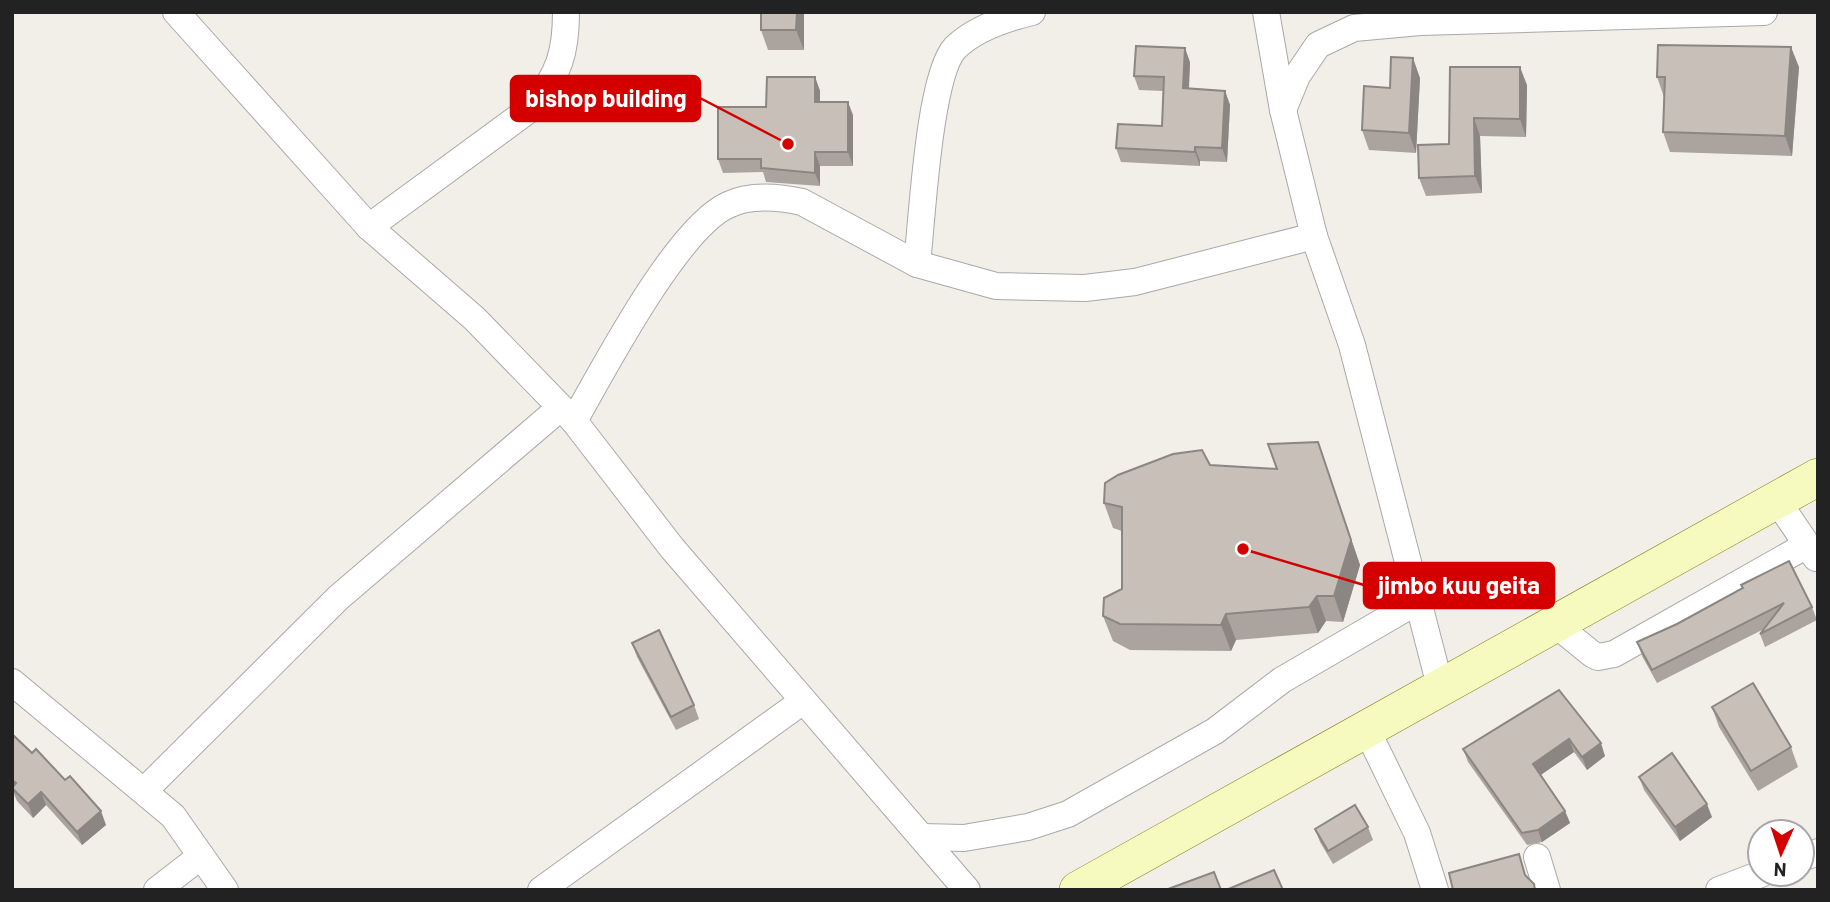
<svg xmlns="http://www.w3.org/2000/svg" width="1830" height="902" font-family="Barlow,sans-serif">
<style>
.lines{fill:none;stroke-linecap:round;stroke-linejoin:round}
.street-casing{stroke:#a9a9a9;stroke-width:28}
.secondary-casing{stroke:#707d05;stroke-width:38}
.street{stroke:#fff;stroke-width:26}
.secondary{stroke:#f7fabf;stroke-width:37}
.wall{fill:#aba49e}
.shaded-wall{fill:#8b8681}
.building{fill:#c7bfb8;stroke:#8b8681;stroke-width:2}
.leader{fill:none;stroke:#d40000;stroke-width:2.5}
.callout-dot{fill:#d40000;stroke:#fff;stroke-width:2.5}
.callout{fill:#d40000;stroke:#d40000;stroke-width:2.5}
.callout-label{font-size:24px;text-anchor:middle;font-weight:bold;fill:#fff}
</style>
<rect width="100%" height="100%" fill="#f2efe9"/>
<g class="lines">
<defs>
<g id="street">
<path d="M176,12L369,227L475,319L574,421L672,548L967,890"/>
<path d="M1266,12L1283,110L1314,236L1352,345L1440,686"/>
<path d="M1283,110L1297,76L1318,45L1354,28L1420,22L1764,12"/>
<path d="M369,227L534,106C559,73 566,53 566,12"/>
<path d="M917,264C922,220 929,76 955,48C974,29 1007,18 1032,12"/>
<path d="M574,421C603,370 677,228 728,205C751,194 779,197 802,202L917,264L996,286L1085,288L1135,282L1314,236"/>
<path d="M1776,499L1816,558"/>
<path d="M1555,624L1592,654L1598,657L1614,654L1807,545"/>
<path d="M12,682L173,816L225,890"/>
<path d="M1366,728L1417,833L1435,890"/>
<path d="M145,790L338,598L560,408"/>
<path d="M922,837L964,838L1028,827L1068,814L1215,731L1282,680L1418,601"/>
<path d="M1537,857L1547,890"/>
<path d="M1802,858L1818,852"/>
<path d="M157,890L201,856"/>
<path d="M541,890L803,701"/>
<path d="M1719,890L1761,874"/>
</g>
<path id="secondary" d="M1078,890L1818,477"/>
</defs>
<use href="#street" class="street-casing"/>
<use href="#secondary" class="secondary-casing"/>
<use href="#street" class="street"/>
<use href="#secondary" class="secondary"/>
</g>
<g class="wall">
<path d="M761,12H804V50H768L761,30Z"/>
<path d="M1190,62L1189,89L1225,91L1230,105L1227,162L1200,161V166L1121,162L1116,148L1162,126L1163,91L1139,90L1134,76Z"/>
<path d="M1450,67L1527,85L1526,137L1480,136L1482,193L1426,196L1419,178L1449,144Z"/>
<path d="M1799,67L1792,156L1670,152L1663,132L1664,97L1657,77Z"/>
<path d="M815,77L820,91V102L853,115V166H820V186L766,182L763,172L723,173L718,159L766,107Z"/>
<path d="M1420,78L1416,153L1369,150L1362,130L1390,88Z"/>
<path d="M1318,442L1360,565L1343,622L1326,621L1318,633L1236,640L1231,651L1130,650L1113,641L1103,616L1122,589V531L1113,528L1104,503L1210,465L1277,469Z"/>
<path d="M1742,588L1812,607L1817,620L1765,647L1760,634L1762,630L1657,683L1642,656L1637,642L1677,624Z"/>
<path d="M632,643L694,705L699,719L676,730L637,657Z"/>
<path d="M1559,690L1605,756L1587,770L1574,752L1540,775L1565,811L1570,823L1542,842L1527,845L1468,762L1463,749Z"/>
<path d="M1712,707L1791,747L1798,767L1758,791L1719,727Z"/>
<path d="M12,734L106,825L82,845L46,805L33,818L17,801L12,789Z"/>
<path d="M1639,777L1712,817L1680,841L1644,790Z"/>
<path d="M1368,827L1373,840L1333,864L1320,842L1315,829Z"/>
</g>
<g class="shaded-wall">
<path d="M797,12H804V50L796,30Z"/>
<path d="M1791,47L1799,67L1792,156L1785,136Z"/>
<path d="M1185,48L1190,62L1188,102L1183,88Z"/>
<path d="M1413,58L1420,78L1416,153L1409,133Z"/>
<path d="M1520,67L1527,85L1526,137L1520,119Z"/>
<path d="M815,77L820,91V115L815,102Z"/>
<path d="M1225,91L1230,105L1227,162L1222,148Z"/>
<path d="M848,102L853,115V166L848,152Z"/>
<path d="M1474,118L1480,136L1482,193L1475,176Z"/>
<path d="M1195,147L1200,161V166L1195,152Z"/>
<path d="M815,152L820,166V186L815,173Z"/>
<path d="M1318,442L1360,565L1343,622L1334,596Z"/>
<path d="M1317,596L1326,621L1318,633L1309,607Z"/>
<path d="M1226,614L1236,640L1231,651L1221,625Z"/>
<path d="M1569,739L1574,752L1538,777L1533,764Z"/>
<path d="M1601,743L1605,756L1587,770L1582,757Z"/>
<path d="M41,792L46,805L33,818L28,804Z"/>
<path d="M1707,804L1712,817L1680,841L1675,827Z"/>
<path d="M101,811L106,825L82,845L77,832Z"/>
<path d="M1565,811L1570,823L1542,842L1538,830Z"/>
</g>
<g class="building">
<path d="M761,12H797L796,30H761Z"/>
<path d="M1658,45L1791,47L1785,136L1663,132L1665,77H1657Z"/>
<path d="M1136,46L1185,48L1183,88L1225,91L1222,148L1195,147V152L1116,148L1118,124L1162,126L1164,77L1134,76Z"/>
<path d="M1391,57L1413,58L1409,133L1362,130L1364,86L1390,88Z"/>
<path d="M1450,67H1520V119L1474,118L1475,176L1419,178L1418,145L1449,144Z"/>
<path d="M767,77H815V102H848V152H815V173L761,168V159H718V107H766Z"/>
<path d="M1318,442L1351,540L1334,596H1317L1309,607L1226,614L1221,625L1120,624L1103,616L1104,598L1122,589V507L1104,503L1105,483L1118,475L1173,454L1202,450L1210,465L1277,469L1268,444Z"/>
<path d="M1789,561L1812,607L1760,634L1784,603L1652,670L1637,642L1677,624L1743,588L1741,585Z"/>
<path d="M659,630L694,705L671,717L632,643Z"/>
<path d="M1753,683L1791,747L1751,771L1712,707Z"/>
<path d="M1559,690L1601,743L1582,757L1569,739L1533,764L1565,811L1538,830L1522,833L1463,749Z"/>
<path d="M12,734L32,753L36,749L65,780L70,776L101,811L77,832L41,792L28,804L12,788L16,783L12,780Z"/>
<path d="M1672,753L1707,804L1675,827L1639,777Z"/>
<path d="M1355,805L1368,827L1328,851L1315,829Z"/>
<path d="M1519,854L1525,875L1534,884L1535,890H1453L1449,873Z"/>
<path d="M1274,870L1283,890H1226Z"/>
<path d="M1214,872L1221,890H1168V889Z"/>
</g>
<path class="leader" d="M788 144L700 98M1243 549L1364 585"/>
<g class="callout-dot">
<circle cx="788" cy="144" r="7"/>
<circle cx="1243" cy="549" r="7"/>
</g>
<g class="callout">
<rect x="511" y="76" width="189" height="45" rx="7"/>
<rect x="1364" y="563" width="190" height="45" rx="7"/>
</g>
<g class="callout-label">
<text x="606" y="107">bishop building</text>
<text x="1459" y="594">jimbo kuu geita</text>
</g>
<rect width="1830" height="902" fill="none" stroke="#222222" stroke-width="28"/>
<g transform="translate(1781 853) rotate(183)"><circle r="33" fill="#ffffff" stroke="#a7a7a7" stroke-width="2"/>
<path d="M0-5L12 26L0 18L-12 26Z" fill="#d40000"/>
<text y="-10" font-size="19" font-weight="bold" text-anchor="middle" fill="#222222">N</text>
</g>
</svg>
